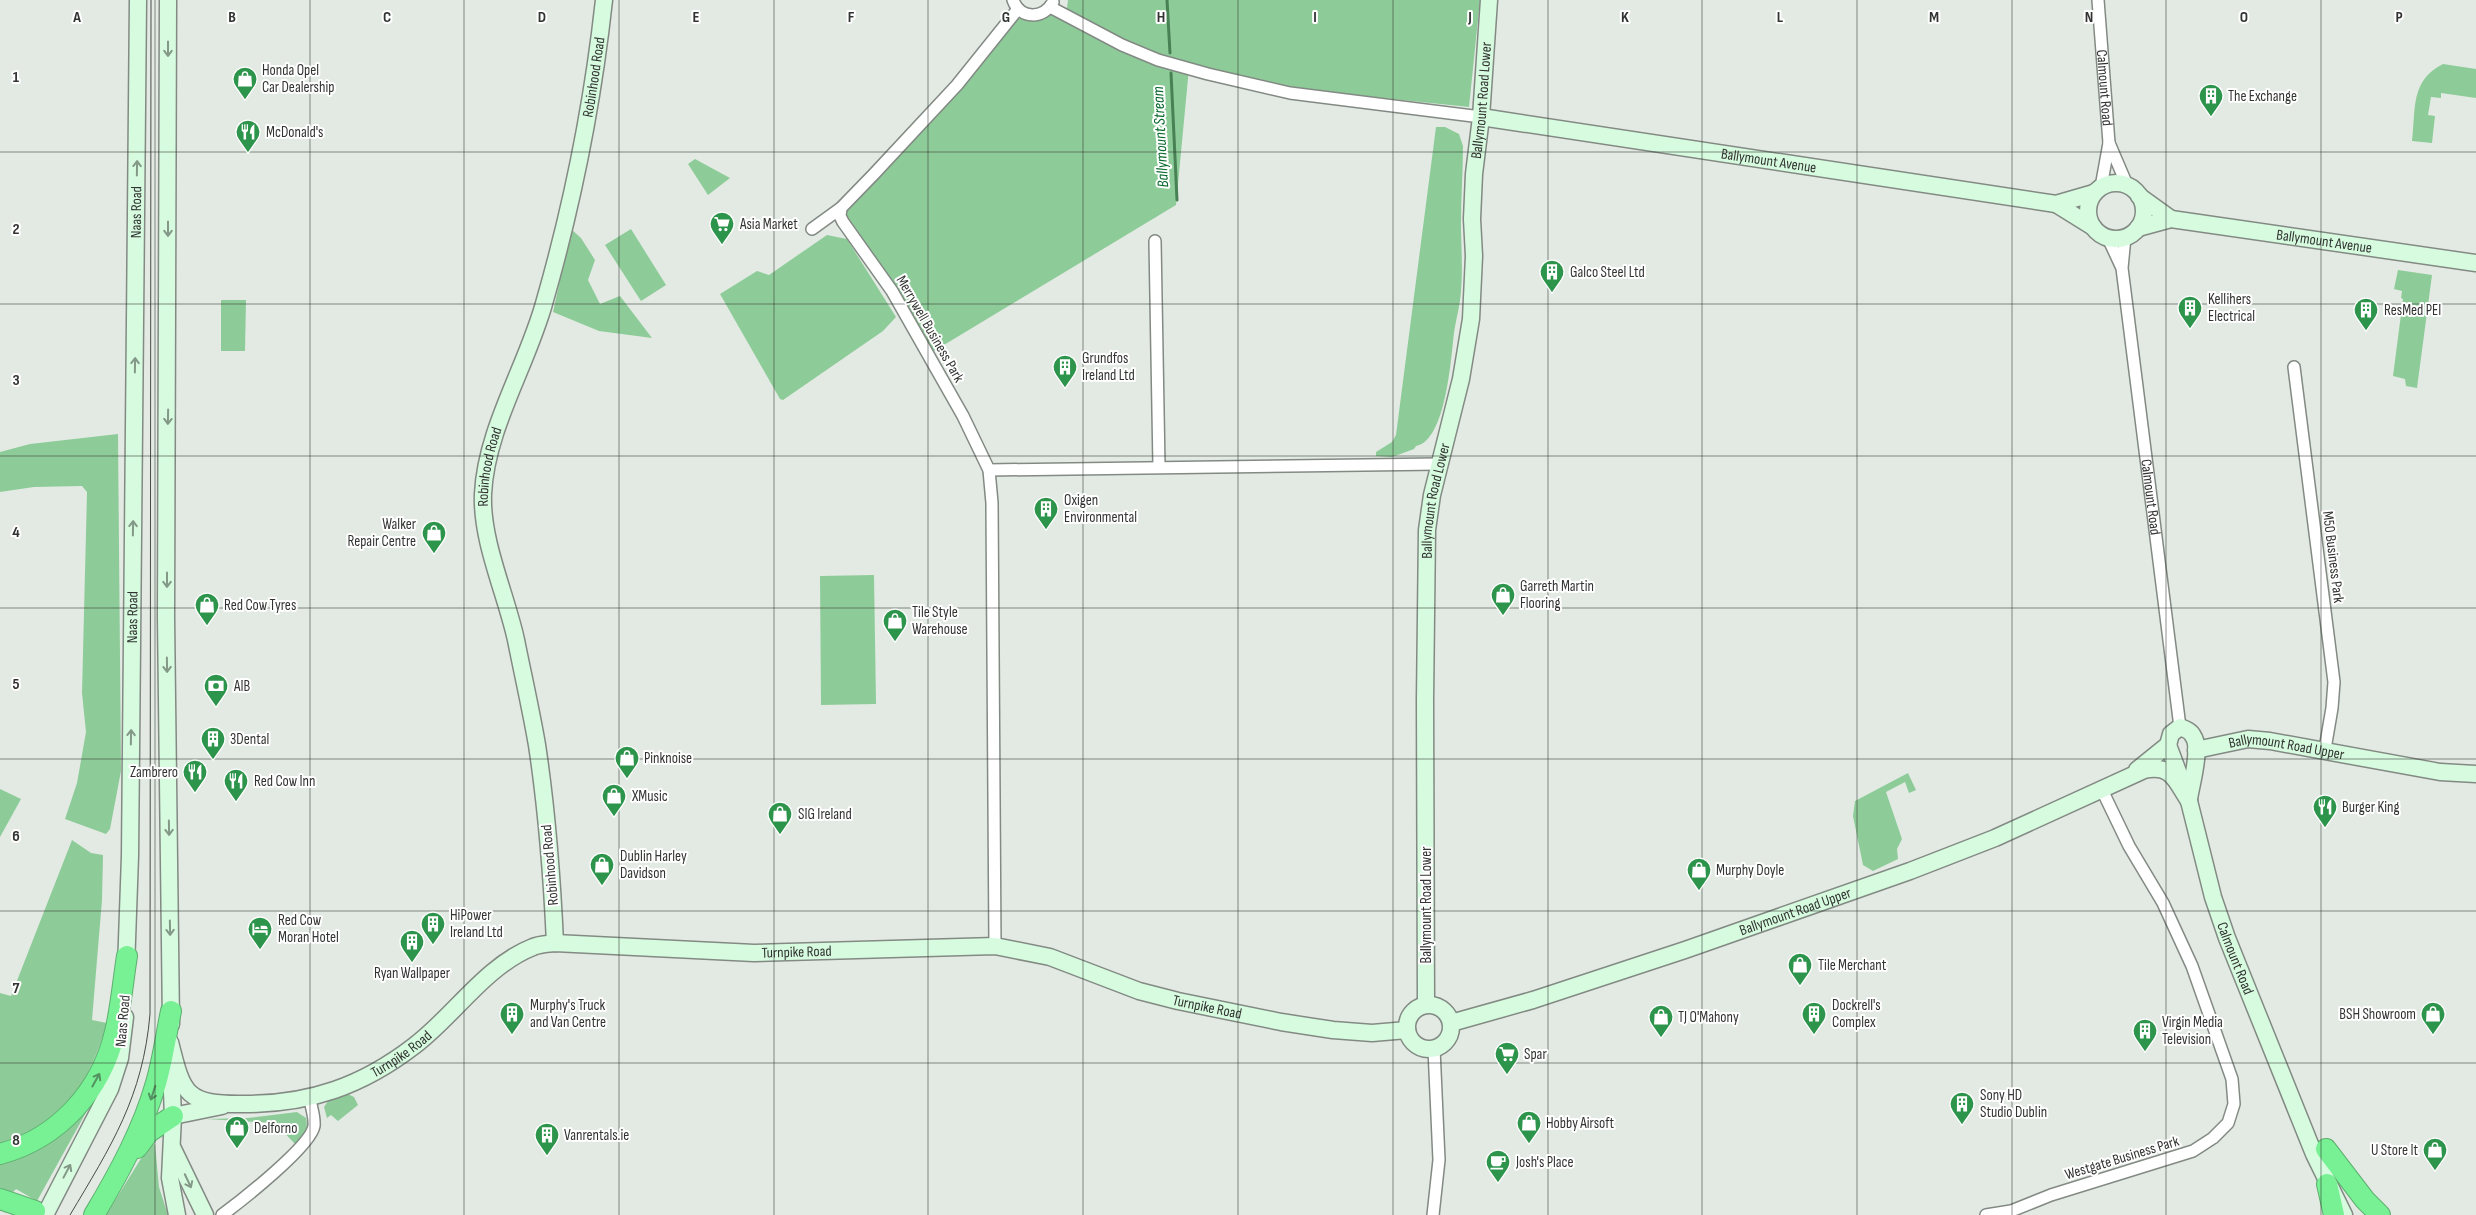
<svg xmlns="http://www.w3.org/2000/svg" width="2476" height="1215" font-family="'Sofia Sans Condensed',sans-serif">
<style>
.green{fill:#8dcc98}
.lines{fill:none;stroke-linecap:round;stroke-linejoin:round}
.stream{stroke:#478154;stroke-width:3}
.street-casing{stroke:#838a84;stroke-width:14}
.secondary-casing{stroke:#838a84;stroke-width:19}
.highway-casing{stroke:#5faf71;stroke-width:22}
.street{stroke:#fff;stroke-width:11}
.secondary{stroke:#d6fbdf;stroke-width:16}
.highway{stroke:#77f193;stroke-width:20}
.tram{stroke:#484b48;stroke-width:1}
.oneway{stroke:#849888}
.oneway2{stroke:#549262}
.grid{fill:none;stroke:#323432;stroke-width:1;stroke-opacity:0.55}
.labels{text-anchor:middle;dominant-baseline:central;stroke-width:4;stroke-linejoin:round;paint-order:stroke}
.poi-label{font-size:15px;fill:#323432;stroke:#fff;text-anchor:start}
.street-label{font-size:15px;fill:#323432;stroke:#fff}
.water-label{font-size:16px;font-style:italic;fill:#07682c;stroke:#fff}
.grid-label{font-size:16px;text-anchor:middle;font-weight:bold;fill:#323432;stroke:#fff;stroke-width:4;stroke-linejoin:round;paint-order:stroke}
</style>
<rect width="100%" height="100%" fill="#e3eae3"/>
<g class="green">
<path d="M1068,0H1480L1469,107L1296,89L1189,68L1176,205L929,354L841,208L1018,9L1063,14L1067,8Z"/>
<path d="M2443,64L2476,69V98L2441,93V98L2431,97L2428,115L2435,116L2432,143L2412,141C2416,108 2410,81 2443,64Z"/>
<path d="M1436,127H1445L1459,134L1463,146C1463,172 1461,197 1461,223C1461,245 1463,269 1461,291C1460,306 1456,319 1454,333C1451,358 1446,441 1416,446L1414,449L1392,457L1376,456V452L1392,442L1396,435Z"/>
<path d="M695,159L730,178L708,195L688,164Z"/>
<path d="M571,229L581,238L595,260L588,280L600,304L620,296L652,338L599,331L553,312Z"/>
<path d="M631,229L666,285L641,301L605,245Z"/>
<path d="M827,235L847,239L896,317L883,331L783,400L780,399L720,294L757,271L769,275Z"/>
<path d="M2398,270L2432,275L2417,388L2406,386L2405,379L2393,376L2403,299L2401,298L2402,291L2394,289Z"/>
<path d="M221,300H246L245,351H221Z"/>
<path d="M118,434L121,771L110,829L106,834L65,819L77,783L86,732L82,693L87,492L82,486L34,487L0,492V452L30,444Z"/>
<path d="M874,575L876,704L821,705L820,576Z"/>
<path d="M1908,773L1916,790L1909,793L1905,782L1886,792L1902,839L1897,849L1898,859L1873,871L1863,865L1853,816L1855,801Z"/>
<path d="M0,789L21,799L0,837Z"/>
<path d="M72,840L91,853L103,855L102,900L92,1020L107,1023C88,1085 65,1124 0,1143V993L11,996Z"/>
<path d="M104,1080L37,1201L16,1189L13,1192L0,1188V1159Z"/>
<path d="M348,1094L354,1097L358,1105L338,1121L331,1115L327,1118L324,1107L328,1101Z"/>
<path d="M297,1112L306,1118C309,1130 304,1136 296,1145L275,1123L206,1119L248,1118Z"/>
<path d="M155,1144L159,1187L168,1215H106L145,1152L151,1145Z"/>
</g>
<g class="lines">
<g class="stream">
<path d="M1167,0L1170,53"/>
<path d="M1171,73L1177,200"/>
</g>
<defs>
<g id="street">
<path d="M1013,0C1020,20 1044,19 1053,2"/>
<path id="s1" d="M2098,0L2109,143L2101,187"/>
<path d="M1050,7L1122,45L1158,60L1208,74L1290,93L1481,117"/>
<path d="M2109,143L2127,185"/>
<path d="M841,208L840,216L843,222L892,291L963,416L989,470L992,503L995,946"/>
<path d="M812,229L841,208L874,174L957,85L1018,9"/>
<path id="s2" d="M2125,237L2122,268L2180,727"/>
<path d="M2108,238L2121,266"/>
<path d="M1155,241L1159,467"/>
<path d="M2294,367L2334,682L2332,708L2325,749"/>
<path d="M989,470L1439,464"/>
<path d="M222,1215C241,1201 311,1146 314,1126C315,1117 311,1107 310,1099"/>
<path d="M1433,1215L1439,1160L1434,1049"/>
<path d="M1986,1215L2011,1211L2051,1195L2193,1151L2213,1138L2228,1123L2234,1104L2232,1079L2192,966L2163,903L2129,846L2102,790"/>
</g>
<g id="secondary">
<path d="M168,0L166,617L171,1024"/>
<path id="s3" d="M1481,117L2056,204L2094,193"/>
<circle cx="2116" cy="211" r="28"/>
<path d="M2139,196L2171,219"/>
<path d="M2056,204L2093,227"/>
<path id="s4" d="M2138,228L2171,219L2476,263"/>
<path id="s5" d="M2168,745L2189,801L2213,897L2227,938L2314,1154L2344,1215"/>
<path id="s6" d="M2196,750L2248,739L2270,741L2440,772L2476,774"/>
<path d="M2137,770L2168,745L2171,734L2180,727C2185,729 2191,731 2193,736C2202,748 2191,785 2189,799"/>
<path id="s7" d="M555,943C552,877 547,811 537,745C531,710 523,675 516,640C506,594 481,541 483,494C486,428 528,364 545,300C573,202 593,101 604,0"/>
<path id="s8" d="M126,968L130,856L138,0"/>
<circle cx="1429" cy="1027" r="22"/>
<path id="s9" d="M1426,1005L1425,700L1427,530L1432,495L1461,379L1471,319L1474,256L1472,219L1474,174L1481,117L1489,0"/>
<path id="s10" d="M1451,1023L1533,1000L1685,950L1910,871L1995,838L2144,770C2172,764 2175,780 2189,801"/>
<path id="s11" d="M170,1042C183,1095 186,1105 245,1104C310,1104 362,1086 414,1046C454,1016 485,966 533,947C540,944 548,944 555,943L754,953L995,946L1050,957L1139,991L1178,1001L1281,1022L1333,1030L1372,1033L1407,1030"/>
<path d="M171,1068L173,1116L170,1178L177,1215"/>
<path d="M173,1116L222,1106"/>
<path d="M173,1149L205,1215"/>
<path d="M45,1215L110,1089L120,1058L125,1017"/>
</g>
<g id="highway">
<path d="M137,1148L149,1132L173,1116"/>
<path d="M2326,1149L2365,1200L2380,1215"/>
<path d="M0,1154C59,1138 101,1091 115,1032C121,1007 123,981 127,956"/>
<path d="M2327,1184L2334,1215"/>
<path d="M0,1199L35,1211"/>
<path d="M94,1215C119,1173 143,1129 156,1083C163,1059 166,1035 171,1011"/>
</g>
</defs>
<use href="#street" class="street-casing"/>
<use href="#secondary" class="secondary-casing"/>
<use href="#highway" class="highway-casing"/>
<use href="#street" class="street"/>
<use href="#secondary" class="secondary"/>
<use href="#highway" class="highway"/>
<path class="tram" d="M70,1215C111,1146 143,1097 150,1014L151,0"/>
</g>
<defs><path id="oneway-shaft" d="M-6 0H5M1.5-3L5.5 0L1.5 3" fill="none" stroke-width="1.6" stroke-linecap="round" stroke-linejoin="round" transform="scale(1.25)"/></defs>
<g class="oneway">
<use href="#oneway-shaft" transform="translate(168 49) rotate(90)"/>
<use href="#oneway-shaft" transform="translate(137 168) rotate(-89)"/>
<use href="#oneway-shaft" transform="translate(168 229) rotate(90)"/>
<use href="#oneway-shaft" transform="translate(135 365) rotate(-89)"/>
<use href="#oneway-shaft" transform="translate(168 417) rotate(91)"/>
<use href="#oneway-shaft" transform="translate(133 528) rotate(-89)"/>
<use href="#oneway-shaft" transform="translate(167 580) rotate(90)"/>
<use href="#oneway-shaft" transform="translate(167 665) rotate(89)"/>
<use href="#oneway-shaft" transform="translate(131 737) rotate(-89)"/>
<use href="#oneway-shaft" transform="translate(169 828) rotate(89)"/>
<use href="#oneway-shaft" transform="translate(170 928) rotate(89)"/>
<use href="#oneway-shaft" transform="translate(67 1171) rotate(-62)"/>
<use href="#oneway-shaft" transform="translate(188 1181) rotate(65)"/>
</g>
<g class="oneway2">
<use href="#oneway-shaft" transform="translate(96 1080) rotate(-61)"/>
<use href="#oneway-shaft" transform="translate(153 1093) rotate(108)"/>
</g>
<path class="grid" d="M155,0V1215M310,0V1215M464,0V1215M619,0V1215M774,0V1215M928,0V1215M1083,0V1215M1238,0V1215M1393,0V1215M1548,0V1215M1702,0V1215M1857,0V1215M2012,0V1215M2166,0V1215M2321,0V1215M0,152H2476M0,304H2476M0,456H2476M0,608H2476M0,759H2476M0,911H2476M0,1063H2476"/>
<defs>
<symbol id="shop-pin" viewBox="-11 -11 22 30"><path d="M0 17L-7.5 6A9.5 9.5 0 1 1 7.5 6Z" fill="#2d944b" stroke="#fff"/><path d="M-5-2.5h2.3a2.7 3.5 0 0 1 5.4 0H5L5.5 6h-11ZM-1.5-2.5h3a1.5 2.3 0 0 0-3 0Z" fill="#fff"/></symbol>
<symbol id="building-pin" viewBox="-11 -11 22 30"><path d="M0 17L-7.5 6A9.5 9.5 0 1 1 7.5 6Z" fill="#2d944b" stroke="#fff"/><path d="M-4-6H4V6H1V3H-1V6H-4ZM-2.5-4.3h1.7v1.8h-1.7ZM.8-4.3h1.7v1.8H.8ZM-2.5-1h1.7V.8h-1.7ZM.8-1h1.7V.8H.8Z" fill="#fff"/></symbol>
<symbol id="restaurant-pin" viewBox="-11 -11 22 30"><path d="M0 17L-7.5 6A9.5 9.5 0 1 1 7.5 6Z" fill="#2d944b" stroke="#fff"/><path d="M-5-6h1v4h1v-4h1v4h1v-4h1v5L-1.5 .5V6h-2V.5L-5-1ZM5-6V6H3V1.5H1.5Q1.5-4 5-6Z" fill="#fff"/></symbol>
<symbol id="supermarket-pin" viewBox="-11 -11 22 30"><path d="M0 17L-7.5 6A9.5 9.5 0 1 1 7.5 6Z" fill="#2d944b" stroke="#fff"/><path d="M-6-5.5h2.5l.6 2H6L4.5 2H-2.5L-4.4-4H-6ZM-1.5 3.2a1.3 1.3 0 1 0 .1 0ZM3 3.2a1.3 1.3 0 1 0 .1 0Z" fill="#fff"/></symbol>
<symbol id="bank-pin" viewBox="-11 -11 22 30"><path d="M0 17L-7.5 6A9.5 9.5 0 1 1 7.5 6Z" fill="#2d944b" stroke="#fff"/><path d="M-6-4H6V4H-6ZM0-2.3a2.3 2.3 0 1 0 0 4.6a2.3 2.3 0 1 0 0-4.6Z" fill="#fff"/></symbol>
<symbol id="hotel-pin" viewBox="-11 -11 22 30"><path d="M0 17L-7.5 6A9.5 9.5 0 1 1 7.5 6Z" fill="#2d944b" stroke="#fff"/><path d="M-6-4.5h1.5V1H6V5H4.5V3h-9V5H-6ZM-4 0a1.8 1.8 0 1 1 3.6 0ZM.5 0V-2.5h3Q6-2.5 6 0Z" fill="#fff"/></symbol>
<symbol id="cafe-pin" viewBox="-11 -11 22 30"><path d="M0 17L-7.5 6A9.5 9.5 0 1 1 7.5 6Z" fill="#2d944b" stroke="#fff"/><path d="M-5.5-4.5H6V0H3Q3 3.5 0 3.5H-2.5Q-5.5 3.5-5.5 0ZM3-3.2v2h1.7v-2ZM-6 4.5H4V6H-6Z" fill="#fff"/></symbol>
</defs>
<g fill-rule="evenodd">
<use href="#shop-pin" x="231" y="65" width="28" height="38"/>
<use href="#building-pin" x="2197" y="82" width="28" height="38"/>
<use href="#restaurant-pin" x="234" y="118" width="28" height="38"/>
<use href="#supermarket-pin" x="708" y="210" width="28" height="38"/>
<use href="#building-pin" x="1538" y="258" width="28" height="38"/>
<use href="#building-pin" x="2176" y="294" width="28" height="38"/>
<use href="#building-pin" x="2352" y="296" width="28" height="38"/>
<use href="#building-pin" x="1051" y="353" width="28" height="38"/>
<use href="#building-pin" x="1032" y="495" width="28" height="38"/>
<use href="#shop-pin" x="420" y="519" width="28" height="38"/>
<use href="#shop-pin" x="1489" y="581" width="28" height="38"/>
<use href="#shop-pin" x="193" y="591" width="28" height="38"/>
<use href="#shop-pin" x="881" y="607" width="28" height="38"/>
<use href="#bank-pin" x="202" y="672" width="28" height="38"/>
<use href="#building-pin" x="199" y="725" width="28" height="38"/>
<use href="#shop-pin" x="613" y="744" width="28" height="38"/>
<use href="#restaurant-pin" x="181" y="758" width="28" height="38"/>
<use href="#restaurant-pin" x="222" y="767" width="28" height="38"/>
<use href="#shop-pin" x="600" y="782" width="28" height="38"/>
<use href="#restaurant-pin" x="2311" y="793" width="28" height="38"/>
<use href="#shop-pin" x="766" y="800" width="28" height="38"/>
<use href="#shop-pin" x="588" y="851" width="28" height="38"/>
<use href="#shop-pin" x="1685" y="856" width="28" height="38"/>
<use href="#building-pin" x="419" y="910" width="28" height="38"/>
<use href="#hotel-pin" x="246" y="915" width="28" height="38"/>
<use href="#building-pin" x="398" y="928" width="28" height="38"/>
<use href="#shop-pin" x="1786" y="951" width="28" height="38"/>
<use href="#building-pin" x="498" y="1000" width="28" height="38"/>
<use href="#building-pin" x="1800" y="1000" width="28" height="38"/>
<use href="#shop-pin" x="2419" y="1000" width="28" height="38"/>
<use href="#shop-pin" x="1647" y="1003" width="28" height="38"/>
<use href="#building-pin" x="2131" y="1017" width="28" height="38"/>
<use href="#supermarket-pin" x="1493" y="1040" width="28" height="38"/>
<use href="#building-pin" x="1948" y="1090" width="28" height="38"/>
<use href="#shop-pin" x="1515" y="1109" width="28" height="38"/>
<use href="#shop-pin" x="223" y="1114" width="28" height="38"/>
<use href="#building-pin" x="533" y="1121" width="28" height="38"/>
<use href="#shop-pin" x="2421" y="1136" width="28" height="38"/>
<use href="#cafe-pin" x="1484" y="1148" width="28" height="38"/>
</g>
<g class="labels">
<g class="poi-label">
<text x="262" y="70">Honda Opel<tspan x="262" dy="17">Car Dealership</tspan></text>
<text x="2228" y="96">The Exchange</text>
<text x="266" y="132">McDonald's</text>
<text x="740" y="224">Asia Market</text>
<text x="1570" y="272">Galco Steel Ltd</text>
<text x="2208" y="299">Kellihers<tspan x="2208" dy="17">Electrical</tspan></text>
<text x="2384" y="310">ResMed PEI</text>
<text x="1082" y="358">Grundfos<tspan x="1082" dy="17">Ireland Ltd</tspan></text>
<text x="1064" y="500">Oxigen<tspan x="1064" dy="17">Environmental</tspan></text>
<text x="416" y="524" text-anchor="end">Walker<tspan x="416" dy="17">Repair Centre</tspan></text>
<text x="1520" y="586">Garreth Martin<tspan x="1520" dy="17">Flooring</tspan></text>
<text x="224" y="605">Red Cow Tyres</text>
<text x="912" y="612">Tile Style<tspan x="912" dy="17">Warehouse</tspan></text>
<text x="234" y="686">AIB</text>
<text x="230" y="739">3Dental</text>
<text x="644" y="758">Pinknoise</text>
<text x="178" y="772" text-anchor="end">Zambrero</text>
<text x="254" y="781">Red Cow Inn</text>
<text x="632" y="796">XMusic</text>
<text x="2342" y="807">Burger King</text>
<text x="798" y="814">SIG Ireland</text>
<text x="620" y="856">Dublin Harley<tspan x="620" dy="17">Davidson</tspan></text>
<text x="1716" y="870">Murphy Doyle</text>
<text x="450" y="915">HiPower<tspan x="450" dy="17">Ireland Ltd</tspan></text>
<text x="278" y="920">Red Cow<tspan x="278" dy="17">Moran Hotel</tspan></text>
<text x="1818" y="965">Tile Merchant</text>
<text x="412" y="973" text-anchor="middle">Ryan Wallpaper</text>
<text x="530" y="1005">Murphy's Truck<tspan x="530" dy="17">and Van Centre</tspan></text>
<text x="1832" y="1005">Dockrell's<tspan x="1832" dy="17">Complex</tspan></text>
<text x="2416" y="1014" text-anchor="end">BSH Showroom</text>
<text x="1678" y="1017">TJ O'Mahony</text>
<text x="2162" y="1022">Virgin Media<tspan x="2162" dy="17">Television</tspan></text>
<text x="1524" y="1054">Spar</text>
<text x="1980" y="1095">Sony HD<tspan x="1980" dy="17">Studio Dublin</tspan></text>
<text x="1546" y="1123">Hobby Airsoft</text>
<text x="254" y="1128">Delforno</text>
<text x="564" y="1135">Vanrentals.ie</text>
<text x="2418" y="1150" text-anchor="end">U Store It</text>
<text x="1516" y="1162">Josh's Place</text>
</g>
<g class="street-label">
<text stroke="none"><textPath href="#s7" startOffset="889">Robinhood Road</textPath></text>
<text stroke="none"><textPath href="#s1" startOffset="88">Calmount Road</textPath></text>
<text stroke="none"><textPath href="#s9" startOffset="910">Ballymount Road Lower</textPath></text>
<text stroke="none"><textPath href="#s3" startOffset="291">Ballymount Avenue</textPath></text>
<text stroke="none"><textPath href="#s8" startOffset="756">Naas Road</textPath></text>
<text stroke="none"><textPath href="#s4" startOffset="189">Ballymount Avenue</textPath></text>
<text transform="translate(930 329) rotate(60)">Merrywell Business Park</text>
<text stroke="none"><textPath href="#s7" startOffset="484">Robinhood Road</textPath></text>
<text stroke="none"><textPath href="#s2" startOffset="262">Calmount Road</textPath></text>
<text stroke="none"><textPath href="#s9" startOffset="505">Ballymount Road Lower</textPath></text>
<text transform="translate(2333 557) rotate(83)">M50 Business Park</text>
<text stroke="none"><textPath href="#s8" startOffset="351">Naas Road</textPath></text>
<text stroke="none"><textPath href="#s6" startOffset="92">Ballymount Road Upper</textPath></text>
<text transform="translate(550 865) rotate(-95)">Robinhood Road</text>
<text transform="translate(1426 905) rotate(-90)">Ballymount Road Lower</text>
<text stroke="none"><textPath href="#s10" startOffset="362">Ballymount Road Upper</textPath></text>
<text stroke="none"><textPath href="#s11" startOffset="715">Turnpike Road</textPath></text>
<text stroke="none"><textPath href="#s5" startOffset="224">Calmount Road</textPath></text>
<text stroke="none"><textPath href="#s11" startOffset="1135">Turnpike Road</textPath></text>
<text transform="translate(123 1021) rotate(-85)">Naas Road</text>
<text stroke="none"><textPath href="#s11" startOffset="280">Turnpike Road</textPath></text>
<text transform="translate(2122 1158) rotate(-17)">Westgate Business Park</text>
</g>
<g class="water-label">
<text transform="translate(1161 137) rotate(-93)">Ballymount Stream</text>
</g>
</g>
<g class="grid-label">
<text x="77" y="22">A</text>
<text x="232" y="22">B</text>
<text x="387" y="22">C</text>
<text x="542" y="22">D</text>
<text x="696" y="22">E</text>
<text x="851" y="22">F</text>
<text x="1006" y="22">G</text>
<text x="1161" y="22">H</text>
<text x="1315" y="22">I</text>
<text x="1470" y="22">J</text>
<text x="1625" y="22">K</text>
<text x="1780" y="22">L</text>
<text x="1934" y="22">M</text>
<text x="2089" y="22">N</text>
<text x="2244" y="22">O</text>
<text x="2399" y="22">P</text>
<text x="16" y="82">1</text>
<text x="16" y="234">2</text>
<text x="16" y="385">3</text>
<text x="16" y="537">4</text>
<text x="16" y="689">5</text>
<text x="16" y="841">6</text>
<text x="16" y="993">7</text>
<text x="16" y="1145">8</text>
</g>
</svg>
